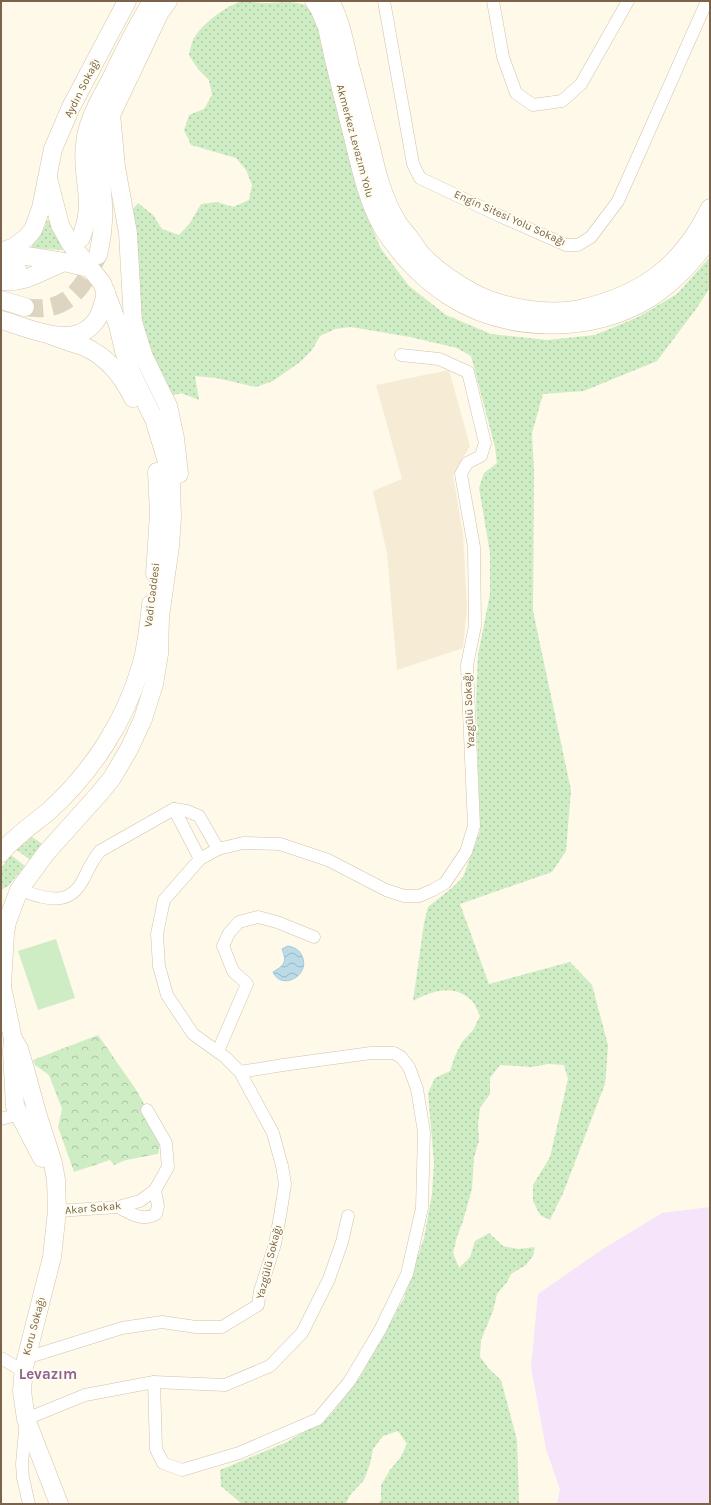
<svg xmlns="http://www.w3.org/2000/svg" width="711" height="1505" font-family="Karla,sans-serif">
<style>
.residential{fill:#f6ecd6}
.education{fill:#f6e5fa}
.grass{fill:url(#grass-dots)}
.park{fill:url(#park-crowns)}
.garden{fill:#cfedc5}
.water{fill:url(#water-waves);stroke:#a1c9dc}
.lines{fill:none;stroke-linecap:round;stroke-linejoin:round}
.secondary-tunnel{stroke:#ddd4c1;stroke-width:18;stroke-dasharray:18 9;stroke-linecap:butt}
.street-casing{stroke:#d1c2ad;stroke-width:13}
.secondary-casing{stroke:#d4c4aa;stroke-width:19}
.street{stroke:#fff;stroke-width:12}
.secondary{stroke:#fff;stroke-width:18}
.labels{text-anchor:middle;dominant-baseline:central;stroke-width:4;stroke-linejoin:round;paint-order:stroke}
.street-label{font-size:11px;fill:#7a634a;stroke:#fffcf0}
.district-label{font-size:15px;font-weight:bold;fill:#8c6296;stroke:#fffcf0}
</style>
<defs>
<pattern id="grass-dots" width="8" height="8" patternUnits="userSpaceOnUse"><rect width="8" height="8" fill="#cfedc5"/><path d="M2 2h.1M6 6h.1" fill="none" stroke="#adc4a2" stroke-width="1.8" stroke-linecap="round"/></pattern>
<pattern id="park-crowns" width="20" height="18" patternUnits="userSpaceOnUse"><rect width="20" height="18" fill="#cfedc5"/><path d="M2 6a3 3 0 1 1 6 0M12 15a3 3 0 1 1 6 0" fill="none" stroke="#adc4a2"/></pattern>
<pattern id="water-waves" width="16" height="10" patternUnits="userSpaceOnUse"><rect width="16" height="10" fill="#bbdbe9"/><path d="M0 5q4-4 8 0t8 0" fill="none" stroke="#9db5bf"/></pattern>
</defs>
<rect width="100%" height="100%" fill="#fef9e9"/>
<path class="residential" d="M449,370L470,446L453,475L463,534L467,608L463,648L397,670L387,553L373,491L402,479L376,385Z"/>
<path class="education" d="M710,1207V1504H557L560,1489L546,1449L531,1367L538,1294L603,1249L662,1213Z"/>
<g class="grass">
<path d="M242,1C249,1 256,3 264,3C277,3 296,0 307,6C311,10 314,15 317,19L362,205L381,249L409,286L446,315L491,334L547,340L595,335L638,317L677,294L710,257V288L696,309L657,361L584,391L543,394L532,433L534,469L533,611L571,790L566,851L552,872L460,904L489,984L570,962L592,985L608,1045L607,1061L605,1084L564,1191L550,1220L540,1215L533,1201V1185L550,1157L568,1079L564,1065L548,1064L532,1067L500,1065L490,1078V1094L480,1108L478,1124L479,1141L474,1157L472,1189L463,1221L457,1237L453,1253L459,1268L470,1257L475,1241L489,1233L503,1246L518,1249L535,1247L533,1256L526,1265L511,1274L507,1282L497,1294L493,1311L481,1340L480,1357L490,1370L501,1380L517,1440L519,1504H378L381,1500V1485L390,1470L400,1458L407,1444L398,1431L383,1436L373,1449L370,1464L364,1480L350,1495L346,1504H242L221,1486L220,1470L287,1442L330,1416L360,1377L404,1298L424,1238L432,1194L434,1163L428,1093L435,1078L450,1071L455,1056L462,1042L473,1030L480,1016C477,1011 476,1005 472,1001C454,983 432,991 413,1001L424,923L428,907L453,887L463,877L480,831L476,698L478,655L490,594V553L479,488L484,473L497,463L495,447L471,356L457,348L410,337L351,327L335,329L320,336L312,350L300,362L273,381L256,387L216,378L195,376L199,400L181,393L171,396L138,327L133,209L138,203L153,215L162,229L179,235L190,223L201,204L217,202L233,207L249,200L252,185L246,170L236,158L191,145L184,130L189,115L204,109L212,95L209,80L198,69L189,55C190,50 191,45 193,40C200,25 226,6 242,1Z"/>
<path d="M47,220H50L65,248L62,250L32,248V245C40,238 44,230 47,220Z"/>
<path d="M32,837L44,845L30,860L17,850Z"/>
<path d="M11,855L25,866L8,886L1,890V868Z"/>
</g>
<path class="park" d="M98,1035L135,1088L150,1114L161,1140L158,1154L126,1160L114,1165L110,1160L74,1172L58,1127L62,1109L49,1075L35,1065L33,1060Z"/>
<path class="garden" d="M56,939L75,998L38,1010L18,951Z"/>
<path class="water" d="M288,946C293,947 298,949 301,954C313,974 282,992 273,972C285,965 287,962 282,949Z"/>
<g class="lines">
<path class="secondary-tunnel" d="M25,307C65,314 82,291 97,257"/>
<defs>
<g id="street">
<path d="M384,1L413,164L420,178L500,216L566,245H578L591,237L618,201L707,1"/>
<path d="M493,1L503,57L516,93L533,105L562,101L581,84L628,1"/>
<path d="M174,809L187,811L199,816L218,849"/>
<path d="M174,809L200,859"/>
<path d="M19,890C45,898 69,909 84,878C89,868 93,859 100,851L174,809"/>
<path d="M218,1051L247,984L233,971L223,946L229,933L239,922L258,917L277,922L314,937"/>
<path d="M1,1119L19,1114"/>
<path d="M118,1207C130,1213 143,1222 156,1214L158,1206L155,1190"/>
<path d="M57,1211L118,1207L140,1201L155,1190L168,1167L166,1143L147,1110"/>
<path d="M1,1358L23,1371"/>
<path d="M26,1358L122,1328L162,1322L196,1327H222L258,1305L260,1291L275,1244L281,1210L285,1184L282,1166L273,1133L240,1072L225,1057L193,1034L167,995L159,966L157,934L164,900L200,859L218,849L243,843L280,844L328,860L386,890L404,896H419L433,890L445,883L466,852L474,826L467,665L475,626L474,547L461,474L467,463L481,456L485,443L468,372L439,359L401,355"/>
<path d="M154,1382L156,1449L163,1463L182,1470L239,1453L318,1419L349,1382L380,1330L407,1274L422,1208L424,1132L417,1089L409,1067L401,1057L394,1053H371L283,1065L240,1072"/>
<path d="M29,1504L23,1478L22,1464L26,1419L85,1395L154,1382L225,1385L270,1366L302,1333L329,1279L342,1242L348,1216"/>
</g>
<g id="secondary">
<path d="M314,1L319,8L327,27C334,62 343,97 352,133C360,165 367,201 384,230C400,255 424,280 449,296C506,333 590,334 648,299C674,283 693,262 710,238"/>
<path d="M330,1C341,21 345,45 350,66C357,92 363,118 370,144C376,170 383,200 398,223C401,228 406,233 409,237C414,243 417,250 422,255C436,270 454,282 472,292C502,308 547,316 580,309C642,295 682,266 710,208"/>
<path d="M111,114L116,167L128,233L133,322L144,357L168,406L175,438L179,474"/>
<path d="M81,238C85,227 88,217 88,205C88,185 82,165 85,144C87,120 101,98 112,77C124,51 137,26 152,1"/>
<path d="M1,252L14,247L26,238L33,230L41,208L53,149L71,107L127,1"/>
<path d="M1,252L64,262L89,268"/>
<path d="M98,255C102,238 104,223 103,205C102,181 96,158 102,134L160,12L168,1"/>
<path d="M1,266L17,269"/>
<path d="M1,281C25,284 43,270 64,262"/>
<path d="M1,300L25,307"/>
<path d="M1,320C30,328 76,352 97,319C102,311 104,301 106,292"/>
<path d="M50,335C61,339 73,343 85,347C107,357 123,377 133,398"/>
<path d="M155,574L159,513L157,472"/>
<path d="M1,853C16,835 32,825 49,811C91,773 125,722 141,666C147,646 149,624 151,604"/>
<path d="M1,982L13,1039L12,1051L15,1106L42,1158"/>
<path d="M2,985L5,933L7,922L19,890L46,853L99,794L112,778L129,749L143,719L154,684L159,654L160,617L170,546L172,518L171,486L167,462L154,419L131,372L124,351L118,325L102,283L70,243L60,225L48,178"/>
<path d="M13,1039L19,1049L25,1069L37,1113L53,1163L56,1180L57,1211L52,1257L24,1367L22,1391L26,1419L59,1504"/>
</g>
</defs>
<use href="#street" class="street-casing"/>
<use href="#secondary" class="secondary-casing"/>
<use href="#street" class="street"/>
<use href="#secondary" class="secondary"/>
</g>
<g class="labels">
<g class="street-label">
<text transform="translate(82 88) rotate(-63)">Aydın Sokağı</text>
<text transform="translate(355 141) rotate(75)">Akmerkez Levazım Yolu</text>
<text transform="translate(510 218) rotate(24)">Engin Sitesi Yolu Sokağı</text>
<text transform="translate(152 595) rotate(-83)">Vadi Caddesi</text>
<text transform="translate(469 710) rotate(-93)">Yazgülü Sokağı</text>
<text transform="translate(93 1208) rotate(-5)">Akar Sokak</text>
<text transform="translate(269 1262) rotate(-76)">Yazgülü Sokağı</text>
<text transform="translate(34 1326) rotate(-75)">Koru Sokağı</text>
</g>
<g class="district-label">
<text x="48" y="1374">Levazım</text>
</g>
</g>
<rect width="711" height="1505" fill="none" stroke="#7a634a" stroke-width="4"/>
</svg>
